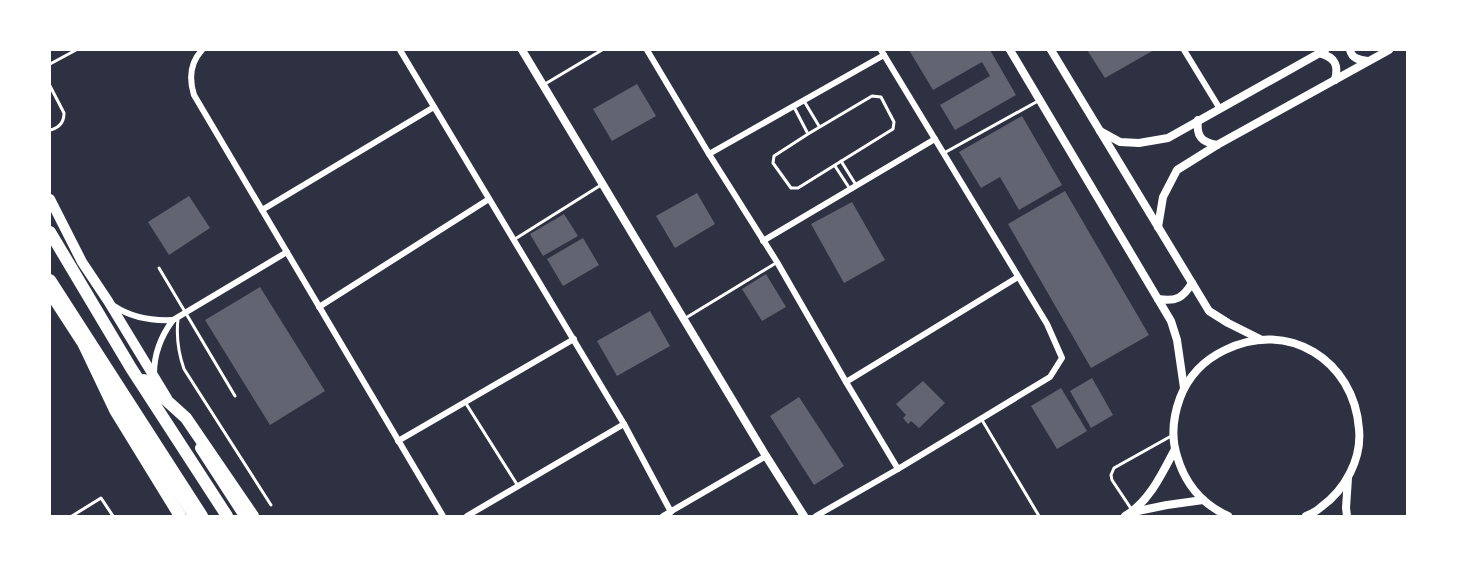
<svg xmlns="http://www.w3.org/2000/svg" width="1457" height="566" font-family="Karla,sans-serif">
<style>
.building{fill:#626471}
.lines{fill:none;stroke-linecap:round;stroke-linejoin:round}
.service{stroke:#fff;stroke-width:3}
.minor{stroke:#fff;stroke-width:6}
.tertiary{stroke:#fff;stroke-width:8}
.primary{stroke:#fff;stroke-width:10}
.motorway{stroke:#fff;stroke-width:12}
</style>
<rect width="100%" height="100%" fill="#2d3142"/>
<g class="building">
<path d="M909,50H990L1016,95L955,130L940,105L990,76L982,62L933,90Z"/>
<path d="M1087,50H1154L1105,78Z"/>
<path d="M637,84L656,116L612,141L593,109Z"/>
<path d="M1022,116L1062,185L1019,210L1000,177L981,188L959,152Z"/>
<path d="M1065,191L1149,335L1091,368L1008,224Z"/>
<path d="M697,193L715,224L675,248L656,216Z"/>
<path d="M189,196L210,228L169,255L148,222Z"/>
<path d="M852,202L885,260L844,283L811,224Z"/>
<path d="M564,214L578,236L543,256L530,234Z"/>
<path d="M583,238L599,265L563,286L547,259Z"/>
<path d="M766,274L786,307L762,321L742,289Z"/>
<path d="M260,287L325,391L270,425L205,320Z"/>
<path d="M650,311L670,346L617,376L597,341Z"/>
<path d="M1092,378L1113,415L1091,428L1070,391Z"/>
<path d="M923,381L945,403L919,428L911,421L908,424L903,418L906,415L896,404Z"/>
<path d="M1061,388L1087,431L1057,449L1031,406Z"/>
<path d="M799,397L844,466L814,485L770,416Z"/>
</g>
<g class="lines">
<g class="service">
<path d="M50,64L76,50"/>
<path d="M545,84L602,50"/>
<path d="M50,86L64,113C64,122 59,128 50,130"/>
<path d="M804,101L819,126"/>
<path d="M794,107L808,134L774,156L773,163L791,188H798L893,129L894,122L881,97L872,96L808,134"/>
<path d="M944,153L1038,101"/>
<path d="M841,161L856,185"/>
<path d="M835,166L850,189"/>
<path d="M515,239L601,185"/>
<path d="M159,268L235,396"/>
<path d="M178,319C176,337 178,352 184,369L271,505"/>
<path d="M684,319L776,263"/>
<path d="M465,402L518,486"/>
<path d="M982,420L1039,516"/>
<path d="M1132,510L1112,480L1111,475L1114,468L1173,435"/>
<path d="M72,516L101,498L113,516"/>
</g>
<g class="minor">
<path d="M202,50C190,63 189,79 194,95L443,516"/>
<path d="M400,50L624,424L671,512"/>
<path d="M647,50L709,154L777,262L846,382L898,469"/>
<path d="M1184,50L1220,109"/>
<path d="M709,154L884,55"/>
<path d="M262,210L434,107"/>
<path d="M763,241L935,139"/>
<path d="M114,306C132,318 152,321 173,320"/>
<path d="M319,307L489,199"/>
<path d="M154,374C154,354 161,336 173,320L287,252"/>
<path d="M846,382L1018,277"/>
<path d="M398,441L574,339"/>
<path d="M467,516L624,424"/>
<path d="M663,516L766,456"/>
<path d="M816,516L898,469L1050,377L1062,358L1047,324L881,50"/>
</g>
<g class="tertiary">
<path d="M522,50L766,456L804,516"/>
<path d="M1010,50L1171,321L1177,340L1184,388"/>
<path d="M1051,50L1209,311L1228,323L1260,339"/>
<path d="M1350,50C1352,59 1360,60 1368,61"/>
<path d="M1319,53C1335,57 1339,65 1335,80"/>
<path d="M1198,120C1196,136 1201,142 1217,145"/>
<path d="M1100,131L1120,142L1139,143L1168,138L1325,50"/>
<path d="M1158,227L1163,197L1177,170L1217,145L1389,50"/>
<path d="M1158,299C1176,302 1183,298 1192,283"/>
<path d="M1133,512L1167,505L1203,500"/>
<path d="M1125,516C1149,502 1162,474 1175,449"/>
<path d="M1228,516C1202,504 1185,484 1177,456C1171,437 1173,417 1180,398C1188,377 1204,360 1225,350C1288,319 1354,360 1359,429C1362,459 1345,490 1321,507C1317,511 1311,514 1306,516"/>
<path d="M1347,516L1346,508L1348,478"/>
</g>
<g class="primary">
<path d="M50,199L82,262L108,301L167,398"/>
<path d="M50,294L87,351"/>
<path d="M105,379L193,516"/>
<path d="M200,448L244,516"/>
</g>
<g class="motorway">
<path d="M50,232L131,368L227,516"/>
<path d="M50,280L202,516"/>
<path d="M84,345L115,410L180,516"/>
<path d="M144,380L186,418L253,516"/>
</g>
</g>
<rect width="1457" height="566" fill="none" stroke="#ffffff" stroke-width="102"/>
</svg>
